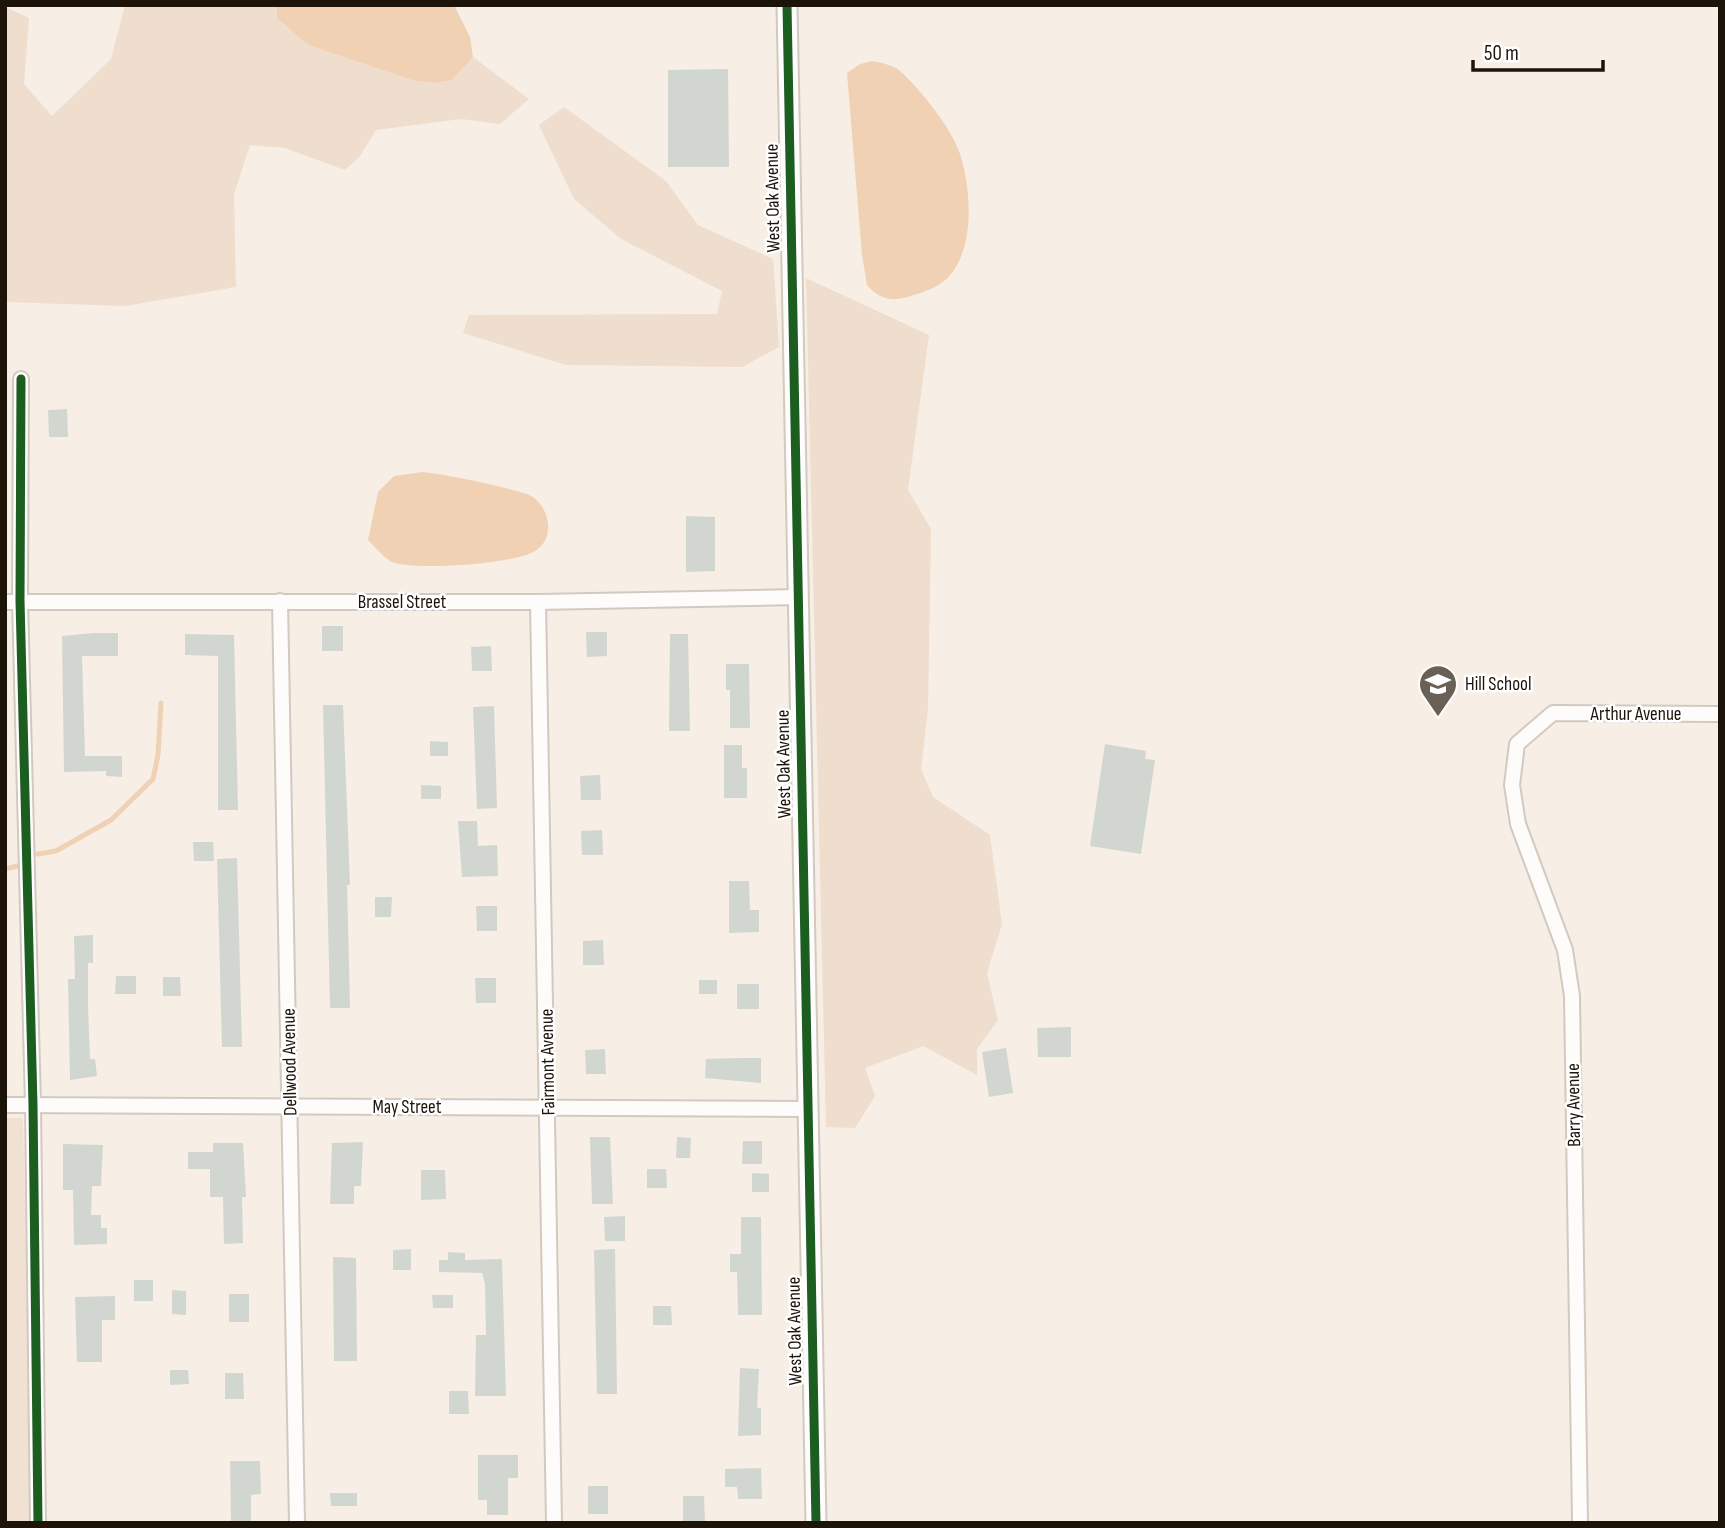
<svg xmlns="http://www.w3.org/2000/svg" width="1725" height="1528" font-family="'Sofia Sans Condensed',sans-serif">
<style>
.built{fill:#f0e1d3}
.green{fill:#efdecd}
.water{fill:#f1d1b3}
.lines{fill:none;stroke-linecap:round;stroke-linejoin:round}
.stream{stroke:#f1d1b3;stroke-width:5}
.building{fill:#d2d6d1}
.street-casing{stroke:#d2c9c0;stroke-width:18}
.secondary-casing{stroke:#d2c9c0;stroke-width:23}
.street{stroke:#fefcfb;stroke-width:14}
.secondary{stroke:#fefcfb;stroke-width:19}
.cycleway-casing{stroke:#fff;stroke-width:13}
.cycleway{stroke:#1b5e20;stroke-width:9}
.labels{text-anchor:middle;dominant-baseline:central;stroke-width:5;stroke-linejoin:round;paint-order:stroke}
.street-label{font-size:19px;fill:#1c1309;stroke:#fff}
.poi-label{font-size:19px;fill:#1c1309;stroke:#fff;text-anchor:start}
</style>
<rect width="100%" height="100%" fill="#f7eee5"/>
<path class="built" d="M5,1118H23L32,1523H5Z"/>
<g class="green">
<path d="M125,5H276L277,18L308,45L415,81L435,83L452,80L473,57L529,99L500,124L461,119L376,130L360,156L345,170L285,148L250,145L234,194L236,287L125,306L5,302V7L29,18L24,84L52,116L111,59Z"/>
<path d="M564,107L666,181L698,225L773,259L779,347L742,367L566,365L463,333L469,315L717,314L722,291L621,239L574,199L539,125Z"/>
<path d="M806,278L929,335L908,490L931,529L928,710L921,769L933,797L990,835L1002,924L987,973L998,1020L977,1049V1075L923,1046L865,1068L875,1096L855,1128L826,1127Z"/>
</g>
<g class="water">
<path d="M276,5H454L470,37L473,57L452,80L435,83L415,81L308,45L277,18Z"/>
<path d="M872,61C882,63 894,65 901,72C921,90 952,129 960,154C971,188 975,244 951,274C943,285 927,291 914,295C894,302 881,301 867,285L862,255L847,73L860,64Z"/>
<path d="M423,472C438,473 524,490 533,497C542,504 547,513 548,524C549,535 545,545 535,551C516,564 412,571 392,562C383,557 375,547 368,540L378,492L394,476Z"/>
</g>
<g class="lines">
<g class="stream">
<path d="M38,854L56,851L111,820L153,779L158,755L161,703"/>
<path d="M5,869L26,864"/>
</g>
</g>
<g class="building">
<path d="M728,69L729,167H668V70Z"/>
<path d="M67,409L68,437H49L48,410Z"/>
<path d="M686,516L715,517V571L686,572Z"/>
<rect x="322" y="626" width="21" height="25"/>
<path d="M586,632H607V656L587,657Z"/>
<path d="M93,633H118V656H82L85,756H122V777L106,776V771L64,772L62,636Z"/>
<path d="M185,634L234,635L238,810H218V656L185,655Z"/>
<path d="M670,634H688L690,731H669Z"/>
<path d="M491,646L492,671H472L471,647Z"/>
<path d="M726,664H749L750,728H730V690H726Z"/>
<path d="M323,705H343L350,885H347L350,1008H330Z"/>
<path d="M494,706L497,808L477,809L473,707Z"/>
<path d="M430,741L448,742V756H430Z"/>
<path d="M1105,744L1146,751L1145,759L1155,760L1141,854L1090,846Z"/>
<path d="M724,745H742V768H747V798H724Z"/>
<path d="M600,775L601,800H581L580,776Z"/>
<path d="M421,785L441,786V799H421Z"/>
<path d="M458,821H477L478,846L497,845L498,876L462,877Z"/>
<path d="M602,830L603,855H582L581,831Z"/>
<path d="M193,842H213L214,861H194Z"/>
<path d="M237,858L242,1047H222L217,859Z"/>
<path d="M729,881H749L750,910H759V932L729,933Z"/>
<path d="M375,897H392L391,917H375Z"/>
<path d="M476,906H497V931H477Z"/>
<path d="M93,935V963H88V1007L90,1059H95L97,1076L70,1080L68,979H75L74,936Z"/>
<path d="M603,940L604,965H583V941Z"/>
<path d="M116,976H136V994H115Z"/>
<path d="M163,977H180L181,996H163Z"/>
<path d="M475,978H496V1003H476Z"/>
<rect x="699" y="980" width="18" height="14"/>
<rect x="737" y="984" width="22" height="25"/>
<path d="M1071,1027V1057H1038L1037,1028Z"/>
<path d="M1006,1048L1013,1093L989,1097L982,1052Z"/>
<path d="M605,1049L606,1074H586L585,1050Z"/>
<path d="M739,1058H761V1083L705,1078L706,1059Z"/>
<path d="M590,1137H610L613,1204H592Z"/>
<path d="M677,1137L691,1138L690,1158H676Z"/>
<path d="M743,1141H762V1164H742Z"/>
<path d="M363,1142L361,1186H354V1204H330L332,1143Z"/>
<path d="M213,1143H243L246,1197H242L243,1243L224,1244L223,1197H210V1169H188V1152H213Z"/>
<path d="M63,1144L103,1145L101,1186H92L91,1215H101V1228H107V1244L74,1245L73,1190H63Z"/>
<path d="M647,1169H666L667,1188H647Z"/>
<path d="M421,1170H445L446,1199L421,1200Z"/>
<path d="M752,1173L769,1174V1192H752Z"/>
<path d="M625,1216V1241H605L604,1217Z"/>
<path d="M741,1217H761L762,1315H738L737,1272H730V1254H741Z"/>
<path d="M411,1249V1270H393V1250Z"/>
<path d="M615,1249L617,1394H597L594,1250Z"/>
<path d="M448,1252L465,1253V1260L502,1259L506,1396H475L476,1335H486L485,1284L482,1273L439,1272V1260H448Z"/>
<path d="M333,1257L356,1258L357,1361H334Z"/>
<rect x="134" y="1280" width="19" height="21"/>
<path d="M172,1290L186,1291V1315L172,1314Z"/>
<rect x="229" y="1294" width="20" height="28"/>
<path d="M432,1295H453V1308H433Z"/>
<path d="M115,1296V1320H102V1362H77L75,1297Z"/>
<path d="M653,1306H671L672,1325H653Z"/>
<path d="M740,1368L759,1369L757,1408H761V1435L738,1436Z"/>
<path d="M170,1370H188L189,1384L170,1385Z"/>
<path d="M225,1373H243L244,1399H225Z"/>
<path d="M449,1391H468L469,1414H449Z"/>
<path d="M478,1455H518V1478H508V1515H487V1500H478Z"/>
<path d="M230,1461H260L261,1494L251,1495V1523H231Z"/>
<path d="M761,1468L762,1499H738L737,1487H725V1469Z"/>
<rect x="588" y="1486" width="20" height="28"/>
<path d="M330,1493H357V1506H331Z"/>
<path d="M683,1496H704L705,1522H683Z"/>
</g>
<g class="lines">
<defs>
<g id="street">
<path d="M21,379L20,601L33,1105L38,1523"/>
<path d="M280,601L297,1523"/>
<path d="M5,602H538L798,597"/>
<path d="M538,602L554,1523"/>
<path d="M5,1105L808,1109"/>
<path d="M1580,1523L1572,996L1565,950L1518,824L1512,785L1517,744L1553,713L1720,714"/>
</g>
<path id="secondary" d="M787,5L816,1523"/>
</defs>
<use href="#street" class="street-casing"/>
<use href="#secondary" class="secondary-casing"/>
<use href="#street" class="street"/>
<use href="#secondary" class="secondary"/>
<defs>
<g id="cycleway">
<path d="M787,5L816,1523"/>
<path d="M21,379L20,601L33,1105L38,1523"/>
</g>
</defs>
<use href="#cycleway" class="cycleway-casing"/>
<use href="#cycleway" class="cycleway"/>
</g>
<defs>
<symbol id="school-pin" viewBox="-11 -11 22 30"><path d="M0 17L-7.5 6A9.5 9.5 0 1 1 7.5 6Z" fill="#696056" stroke="#fff"/><path d="M0-5L7-2L0 1L-7-2ZM-4 1L0 2.5L4 1V4Q0 6-4 4Z" fill="#fff"/></symbol>
</defs>
<g fill-rule="evenodd">
<use href="#school-pin" x="1416" y="662" width="44" height="60"/>
</g>
<g class="labels">
<g class="street-label">
<text transform="translate(773 198) rotate(-91)">West Oak Avenue</text>
<text x="402" y="602">Brassel Street</text>
<text x="1636" y="714">Arthur Avenue</text>
<text transform="translate(784 764) rotate(-91)">West Oak Avenue</text>
<text transform="translate(290 1062) rotate(-91)">Dellwood Avenue</text>
<text transform="translate(548 1062) rotate(-91)">Fairmont Avenue</text>
<text transform="translate(1574 1105) rotate(-91)">Barry Avenue</text>
<text x="407" y="1107">May Street</text>
<text transform="translate(795 1331) rotate(-91)">West Oak Avenue</text>
</g>
<g class="poi-label">
<text x="1465" y="684">Hill School</text>
</g>
</g>
<rect width="1725" height="1528" fill="none" stroke="#1c1309" stroke-width="14"/>
<path d="M1473 60v10h130v-10" fill="none" stroke="#1c1309" stroke-width="3.5"/>
<text x="1484" y="60" font-size="21" fill="#1c1309" stroke="#ffffff" stroke-width="5" paint-order="stroke">50 m</text>
</svg>
